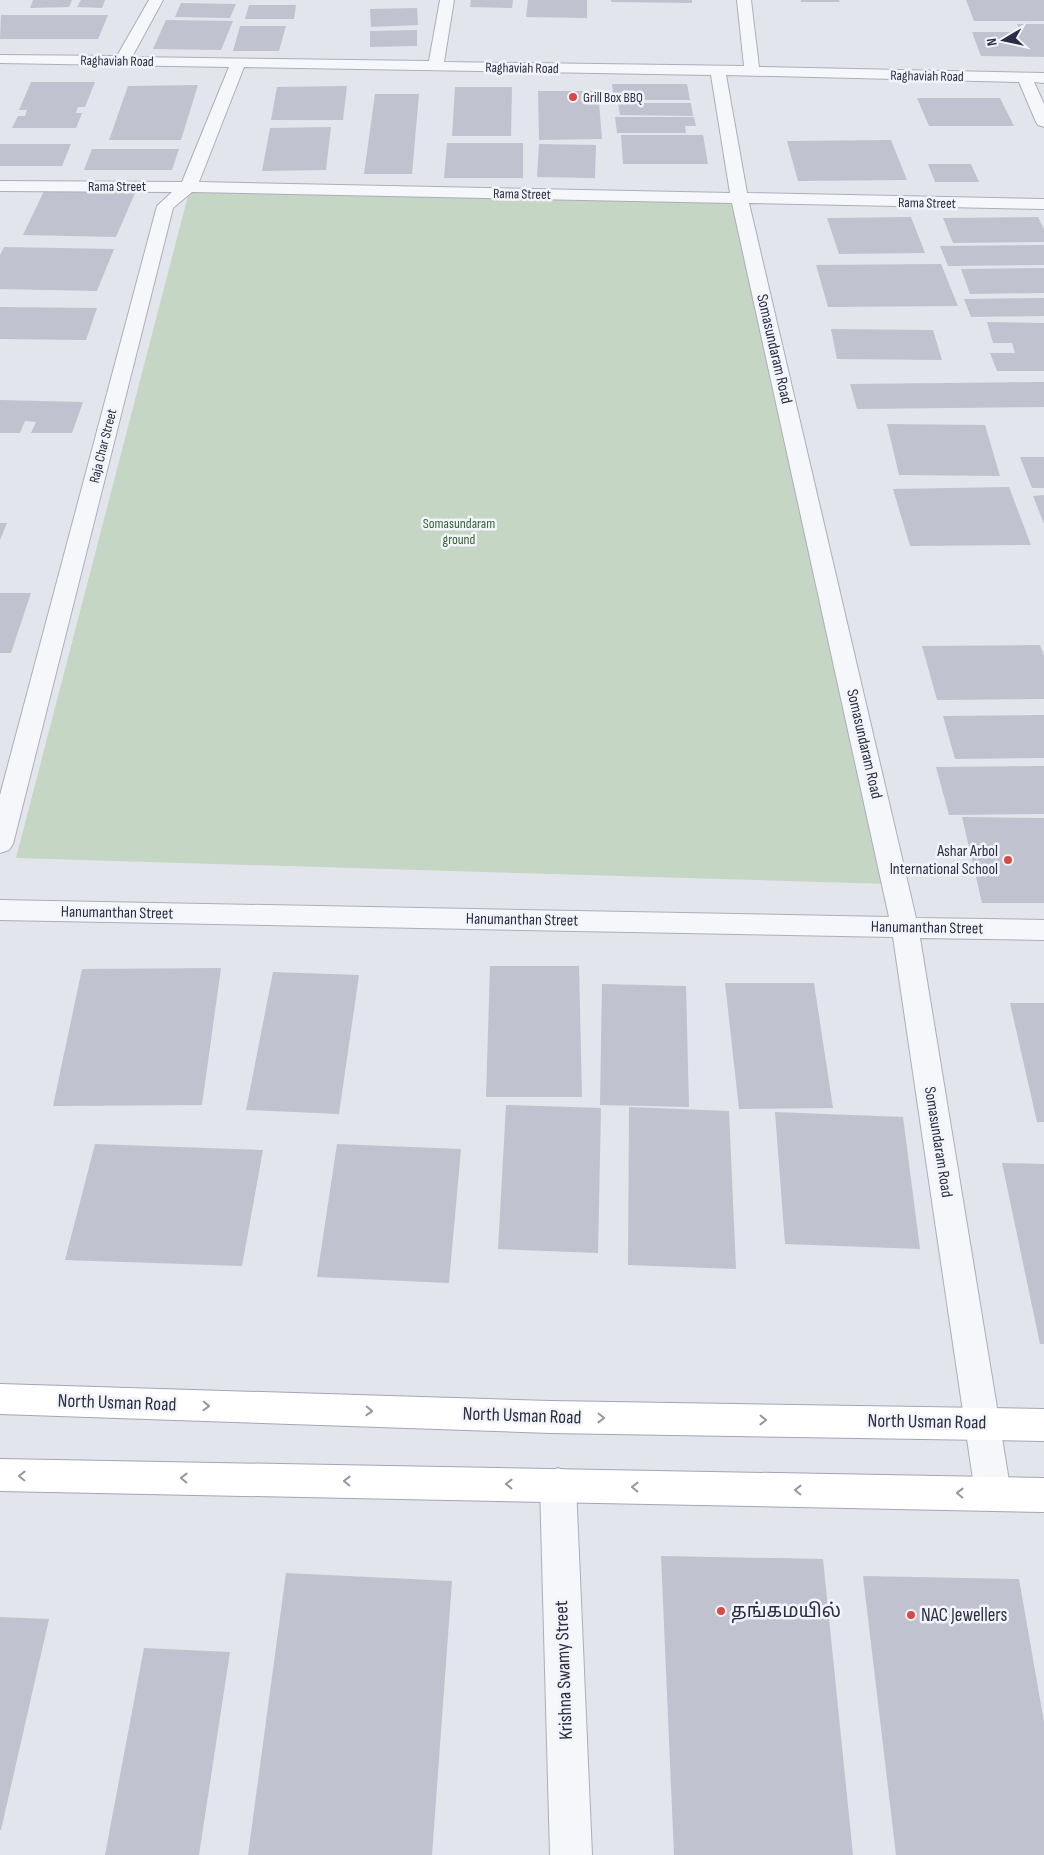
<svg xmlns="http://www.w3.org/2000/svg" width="1044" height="1855" font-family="'Sofia Sans Condensed','Noto Sans Tamil',sans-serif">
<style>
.green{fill:#c5d6c4}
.building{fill:#c0c2cf}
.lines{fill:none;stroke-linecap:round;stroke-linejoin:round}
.minor-casing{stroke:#acaeba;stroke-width:2}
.major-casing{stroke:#a1a6b8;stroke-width:2}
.minor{fill:#f6f7fa;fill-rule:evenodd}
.major{fill:#fff;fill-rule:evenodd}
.oneway{stroke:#9496a2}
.poi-dot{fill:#d64b43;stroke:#f3f4f9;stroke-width:2}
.labels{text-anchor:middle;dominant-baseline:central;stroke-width:5;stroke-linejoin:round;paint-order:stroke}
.far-street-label{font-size:14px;fill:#2a2e45;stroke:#f3f4f9}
.far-poi-label{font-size:14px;fill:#2a2e45;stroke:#f3f4f9;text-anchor:start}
.far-park-label{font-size:14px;fill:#366237;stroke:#f3f4f9}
.street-label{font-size:16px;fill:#2a2e45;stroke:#f3f4f9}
.poi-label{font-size:16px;fill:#2a2e45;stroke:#f3f4f9;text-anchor:end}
.near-street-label{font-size:19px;fill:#2a2e45;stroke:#f3f4f9}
.near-poi-label{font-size:19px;fill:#2a2e45;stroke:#f3f4f9;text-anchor:start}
</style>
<rect width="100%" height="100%" fill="#e3e5ec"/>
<path class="green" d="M190,188L734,194L886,884L16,858Z"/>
<g class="building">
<path d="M33,0H72L69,7L30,8Z"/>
<path d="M81,0H105L102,8L77,7Z"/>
<path d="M471,0H513L512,8L470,7Z"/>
<path d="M528,0H587V18L526,17Z"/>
<path d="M611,0H692V3L611,2Z"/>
<path d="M801,0H839L840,2H801Z"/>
<path d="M966,0H1044V21H974Z"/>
<path d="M181,3L236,4L230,18L175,17Z"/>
<path d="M249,5H296L294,19H245Z"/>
<path d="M417,8L418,25L371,27L370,9Z"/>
<path d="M1,15H108L98,39H0Z"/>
<path d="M166,20L233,21L221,50L153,49Z"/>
<path d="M1017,24H1044V57L981,56L972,32H1021Z"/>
<path d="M240,26H286L279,51H233Z"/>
<path d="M417,30V46L370,47V31Z"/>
<path d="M31,82H95L85,107H78L76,113H82L76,128H12L18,116H25L27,110H19Z"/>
<path d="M612,84H687L690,100H614Z"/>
<path d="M198,85L181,140H109L128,86Z"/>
<path d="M347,86L343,120H271L277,87Z"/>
<path d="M455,87H512L511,136H452Z"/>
<path d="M538,91H598L602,139L539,140Z"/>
<path d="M375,94H419L412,174H364Z"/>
<path d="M917,98H1000L1014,126H929Z"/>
<path d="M618,103H691L693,116L620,115Z"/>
<path d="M615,117H694L696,126H685L686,133H617Z"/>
<path d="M331,127L326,170L262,171L270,128Z"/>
<path d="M621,135H703L708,164H623Z"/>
<path d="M891,140L907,180L798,181L787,141Z"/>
<path d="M447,143H523V178H444Z"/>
<path d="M0,144H71L62,166H0Z"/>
<path d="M539,144L596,145L595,178L537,177Z"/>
<path d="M92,149H179L172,170H84Z"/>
<path d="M928,164H971L979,182H935Z"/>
<path d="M44,191L135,193L116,237L23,235Z"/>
<path d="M911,217L925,253L839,254L827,218Z"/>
<path d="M1038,217L1044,229V242L953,243L943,218Z"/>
<path d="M1044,245V265L948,266L940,246Z"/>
<path d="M4,247L114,249L97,291L0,289V255Z"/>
<path d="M941,264L958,306L828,307L816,265Z"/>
<path d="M1044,268V293L970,294L961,269Z"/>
<path d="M1044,298V316L971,317L964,299Z"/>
<path d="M0,307L97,308L86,340L0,339Z"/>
<path d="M987,322L1044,323V371H997L990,353H1015L1012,343H993Z"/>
<path d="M831,329L933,330L942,360L837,359Z"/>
<path d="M1044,382V407L857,409L850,384Z"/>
<path d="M0,400L83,402L72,433H31L36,422L25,421L20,433H0Z"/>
<path d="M887,424L985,425L1000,476L899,475Z"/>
<path d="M1020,457H1044V488H1032Z"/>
<path d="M1009,487L1031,545L910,546L893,489Z"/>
<path d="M1044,495V524L1033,496Z"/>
<path d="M0,523H7L0,540Z"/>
<path d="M0,593H31L11,653H0Z"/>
<path d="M1040,645L1044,656V699L937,700L922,646Z"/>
<path d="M1044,715V758L955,759L943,716Z"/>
<path d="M1044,766V814L949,815L936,767Z"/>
<path d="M962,817L1044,818V903H982Z"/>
<path d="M490,966H579L582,1097H486Z"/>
<path d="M221,968L202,1105L53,1106L82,969Z"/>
<path d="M273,972L359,975L339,1114L246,1110Z"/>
<path d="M725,983H814L833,1108L739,1109Z"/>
<path d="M602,984L686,986L689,1107L600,1105Z"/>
<path d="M1010,1003H1044V1122H1037Z"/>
<path d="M506,1105L601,1108L598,1253L498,1249Z"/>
<path d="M629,1107L729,1111L736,1269L628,1265Z"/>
<path d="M775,1112L903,1117L920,1249L785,1244Z"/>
<path d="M95,1144L263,1150L242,1266L65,1260Z"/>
<path d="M337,1144L461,1149L449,1283L317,1277Z"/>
<path d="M1002,1163L1044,1164V1344H1040Z"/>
<path d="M661,1556L823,1559L853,1855H674Z"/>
<path d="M286,1573L452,1581L432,1855H248Z"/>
<path d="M863,1576L1019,1579L1044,1722V1855H896Z"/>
<path d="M0,1617L49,1619L1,1830H0Z"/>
<path d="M144,1648L230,1652L199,1855H105Z"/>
</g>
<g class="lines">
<defs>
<g id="minor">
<path d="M149,0H163L132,57L429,61L440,0H454L444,62L744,66L737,0H751L759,67L1044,73V83L1034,82L1044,104V127L1038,125L1036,122L1019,82L726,75L747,193L1044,199V209L749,203L916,918L1044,920V940L920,938L1011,1493L1006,1505L993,1510L980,1505L975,1493L893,937L0,920V900L889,917L732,203L192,192L173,208L13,844L9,850L0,853V795L157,206L172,192L0,191V181L182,182L229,67L0,63V55L117,56ZM244,67L711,75L730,193L199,182Z"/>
<path d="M558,1468L571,1473L576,1485L592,1855H550L540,1485L545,1473Z"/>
</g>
<g id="major">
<path d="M0,1384L550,1401L1044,1409V1441L550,1433L0,1414Z"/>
<path d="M0,1459L1044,1478V1512L0,1491Z"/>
</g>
</defs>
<use href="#minor" class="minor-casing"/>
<use href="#major" class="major-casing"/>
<use href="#minor" class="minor"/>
<use href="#major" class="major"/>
</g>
<defs><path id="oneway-chevron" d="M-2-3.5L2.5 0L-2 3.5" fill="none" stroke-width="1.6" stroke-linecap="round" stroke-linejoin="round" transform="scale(1.25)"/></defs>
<g class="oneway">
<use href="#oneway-chevron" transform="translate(206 1406) rotate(2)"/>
<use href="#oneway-chevron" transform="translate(369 1411) rotate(2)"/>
<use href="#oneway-chevron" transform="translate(601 1418) rotate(1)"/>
<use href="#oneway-chevron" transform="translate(763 1420) rotate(1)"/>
<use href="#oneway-chevron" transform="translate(22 1476) rotate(-179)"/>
<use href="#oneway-chevron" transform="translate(184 1478) rotate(-179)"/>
<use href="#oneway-chevron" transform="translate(347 1481) rotate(-179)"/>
<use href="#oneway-chevron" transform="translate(509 1484) rotate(-179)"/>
<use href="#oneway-chevron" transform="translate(635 1487) rotate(-179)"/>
<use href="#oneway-chevron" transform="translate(798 1490) rotate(-179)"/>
<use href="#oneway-chevron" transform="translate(960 1493) rotate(-179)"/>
</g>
<g class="poi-dot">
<circle cx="573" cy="97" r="5"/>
<circle cx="1008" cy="860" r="5"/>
<circle cx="721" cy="1611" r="5"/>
<circle cx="911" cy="1615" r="5"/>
</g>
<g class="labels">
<g class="far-street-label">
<text transform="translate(117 61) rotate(1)">Raghaviah Road</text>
<text transform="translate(522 68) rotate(1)">Raghaviah Road</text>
<text transform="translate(927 76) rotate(1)">Raghaviah Road</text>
<text x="117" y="186">Rama Street</text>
<text transform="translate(522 194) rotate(1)">Rama Street</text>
<text transform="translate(927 203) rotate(1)">Rama Street</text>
<text transform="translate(103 446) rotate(-76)">Raja Char Street</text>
</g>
<g class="far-poi-label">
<text x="583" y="97">Grill Box BBQ</text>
</g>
<g class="far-park-label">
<text x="459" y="523">Somasundaram<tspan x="459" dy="16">ground</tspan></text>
</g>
<g class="street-label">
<text transform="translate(774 349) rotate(77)">Somasundaram Road</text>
<text transform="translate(864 744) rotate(77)">Somasundaram Road</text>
<text transform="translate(117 913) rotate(1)">Hanumanthan Street</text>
<text transform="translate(522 920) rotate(1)">Hanumanthan Street</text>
<text transform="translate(927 928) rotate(1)">Hanumanthan Street</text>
<text transform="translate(938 1142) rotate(81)">Somasundaram Road</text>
</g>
<g class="poi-label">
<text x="998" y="851">Ashar Arbol<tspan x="998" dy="18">International School</tspan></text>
</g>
<g class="near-street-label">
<text transform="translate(117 1403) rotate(2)">North Usman Road</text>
<text transform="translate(522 1416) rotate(2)">North Usman Road</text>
<text transform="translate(927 1422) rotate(1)">North Usman Road</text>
<text transform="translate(564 1670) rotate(-92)">Krishna Swamy Street</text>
</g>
<g class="near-poi-label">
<text x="731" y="1611">தங்கமயில்</text>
<text x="921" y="1615">NAC Jewellers</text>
</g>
</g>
<g transform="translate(1004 40) rotate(261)" stroke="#f3f4f9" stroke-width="4" paint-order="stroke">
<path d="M0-4L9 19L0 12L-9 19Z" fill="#2a2e45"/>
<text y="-8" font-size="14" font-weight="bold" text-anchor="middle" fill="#2a2e45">N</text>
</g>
</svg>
